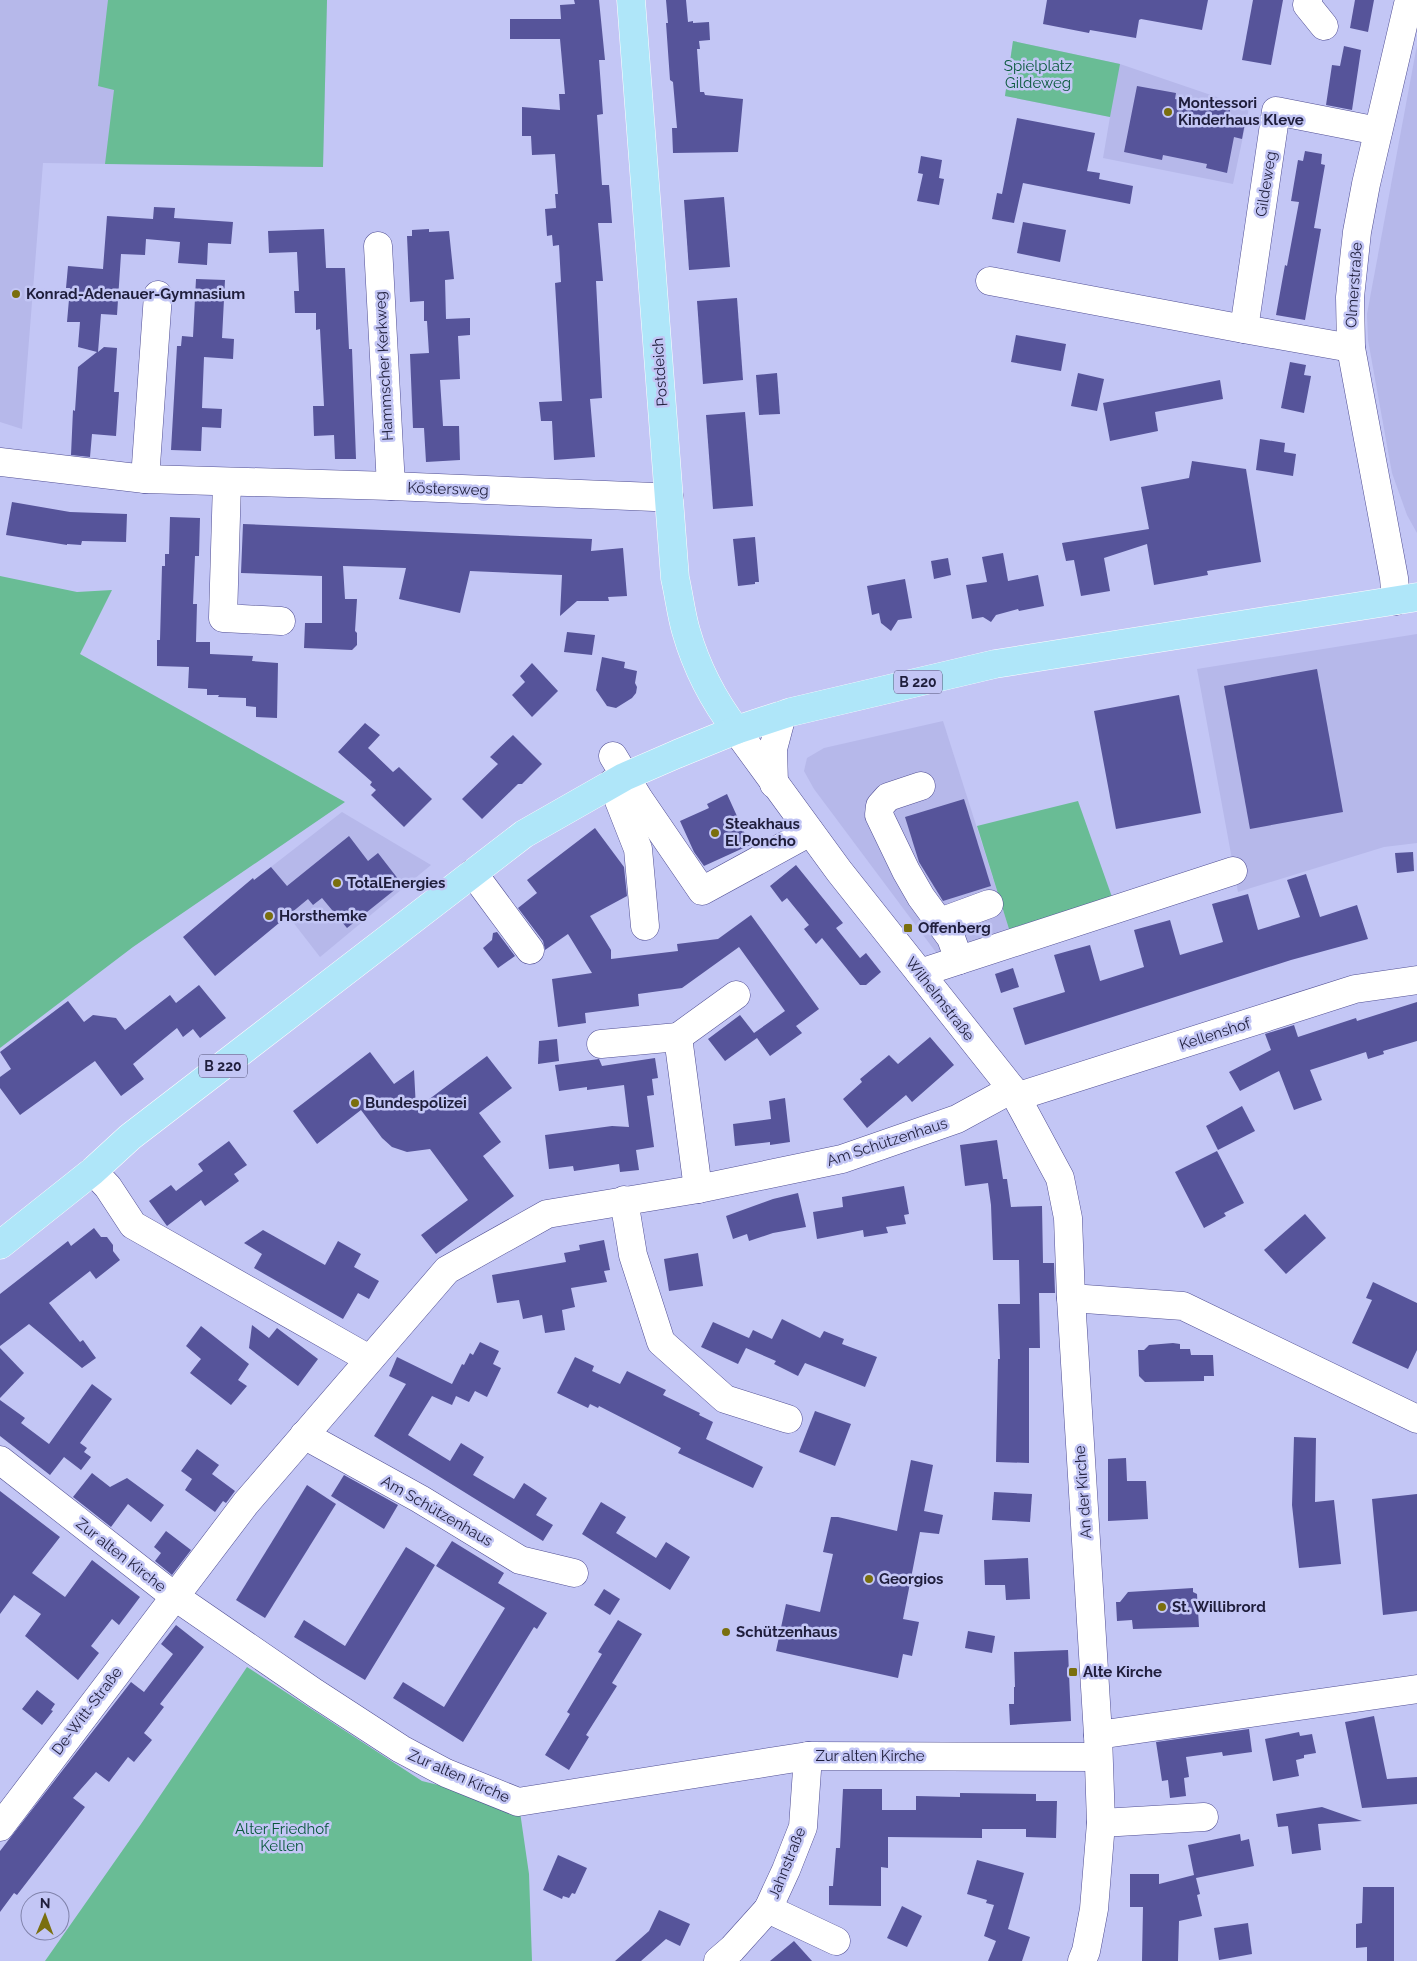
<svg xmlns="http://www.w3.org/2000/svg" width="1417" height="1961" font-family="Raleway,sans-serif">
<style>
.built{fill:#b6b8ea}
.green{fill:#69bc95}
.building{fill:#56549a}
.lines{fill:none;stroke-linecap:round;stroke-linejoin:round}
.minor-casing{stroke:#514f94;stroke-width:29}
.major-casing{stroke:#fff;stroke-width:29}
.minor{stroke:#fff;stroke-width:28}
.major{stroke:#afe6f9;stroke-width:28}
.poi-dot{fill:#7a6f0e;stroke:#c3c6f5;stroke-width:2}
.labels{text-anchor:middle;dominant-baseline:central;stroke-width:5;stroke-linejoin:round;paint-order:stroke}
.shield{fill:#c3c6f5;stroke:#505074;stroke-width:1}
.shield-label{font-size:14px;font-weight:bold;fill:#1f1e3c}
.park-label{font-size:15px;fill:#09583c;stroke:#c3c6f5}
.poi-label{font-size:15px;font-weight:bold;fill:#1f1e3c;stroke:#c3c6f5;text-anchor:start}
.street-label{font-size:15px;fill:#1f1e3c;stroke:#c3c6f5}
</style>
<rect width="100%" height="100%" fill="#c3c6f5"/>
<g class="built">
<path d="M0,0H327L323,167L43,163L22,429L0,422Z"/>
<path d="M1013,41L1120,64L1249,108L1233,184L1103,158L1110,117L1005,96Z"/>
<path d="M1417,45V533L1407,515L1392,473L1368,340L1367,314Z"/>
<path d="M1417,634V843L1384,847L1238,892L1197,669Z"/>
<path d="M943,721L1009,929L938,955L814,789L804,771L807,758L824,748Z"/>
<path d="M342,812L431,865L320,957L258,877Z"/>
</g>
<g class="green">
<path d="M108,0H327L323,167L105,164L114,90L98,86Z"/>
<path d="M1013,41L1120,64L1110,117L1005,96Z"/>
<path d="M0,576L77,592L112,590L80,654L345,802L133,947L0,1048Z"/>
<path d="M1078,801L1112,897L1009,929L977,826Z"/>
<path d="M247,1667L422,1781L519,1805L529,1874L532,1961H45L141,1824Z"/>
</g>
<g class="building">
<path d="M574,0H599L605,60H599L603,114L597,115L602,185H609L612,223H598L603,281H596L602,398L590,399L595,457L554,460L552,421H541L539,402L562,401L555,283L561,282L559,245L553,246L552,235L547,236L545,209L556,208L555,194H558L555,154L532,155L531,136H522V107L560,110L559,94H565L560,39H510V19H561L560,5L575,4Z"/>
<path d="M666,0H686L688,22L693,21V23L709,22L710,40L699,41L700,49H697L700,92H704L705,95L743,99L738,152L673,153L672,128H677L673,82L670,80L666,23H668Z"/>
<path d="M1047,0H1208L1202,30L1141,19L1139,20L1136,38L1090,30L1089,33L1043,24Z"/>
<path d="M1253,0H1283L1271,65L1242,60Z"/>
<path d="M1355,0H1374L1368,32L1350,28Z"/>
<path d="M1344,46L1361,50L1352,110L1326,105L1332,65L1340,66Z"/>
<path d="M1137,86L1176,93L1175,99L1230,110L1229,115L1246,118L1242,139L1234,137L1227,173L1206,168L1207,164L1163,155L1162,160L1124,152Z"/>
<path d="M1017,118L1095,133L1087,171L1100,173L1099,179L1133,186L1130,204L1023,183L1014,223L992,219L997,193L1002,194Z"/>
<path d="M1305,151L1322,154L1321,164L1325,165L1314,228L1321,229L1305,320L1276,315L1285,265L1287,266L1299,202L1291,201L1298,160L1303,161Z"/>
<path d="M921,156L942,160L939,178L944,179L939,205L917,201L923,174L918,173Z"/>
<path d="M724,197L730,267L689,270L684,200Z"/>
<path d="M154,207L175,208L174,218L233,222L231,244L208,243L207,265L178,263L180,242L146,239L145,255L121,254L117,315L101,314L98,352L104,347L117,348L114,392H119L116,436L92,434L90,457L71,455L73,410L75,411L78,367L97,352L78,347L80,322H67L70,288H66L68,266L103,269L107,216L153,219Z"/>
<path d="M1023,222L1066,230L1060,262L1017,253Z"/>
<path d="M324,229L326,268H345L349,349H352L356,459H335L334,435L314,436L313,406H324L320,329L316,330V313H295L294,291H299L297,252L269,253L268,231Z"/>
<path d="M429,229V232L449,231L454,279L445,280L446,319L470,318V335L458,336L460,379L440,380L443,426H459L460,460L426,462L424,428H413L410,354L429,353L427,321H424V301L410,302L407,236H412V230Z"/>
<path d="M196,279L225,280L222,338L234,339L233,359L204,357L202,408L222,409L221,428L202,427L201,451L171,450L177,346H181L182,336L193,337Z"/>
<path d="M737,298L743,380L703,384L697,301Z"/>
<path d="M1016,335L1066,344L1061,371L1011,362Z"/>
<path d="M1290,362L1306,365L1304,375L1311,376L1304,413L1281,408Z"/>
<path d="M777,373L780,414L759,415L756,375Z"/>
<path d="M1078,373L1104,379L1097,411L1071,406Z"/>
<path d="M1220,380L1223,399L1155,412L1158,431L1110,441L1103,403Z"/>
<path d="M745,412L753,506L713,509L706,415Z"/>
<path d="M1260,439L1285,443L1284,452L1296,454L1293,476L1256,470Z"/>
<path d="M1192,461L1246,469L1261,562L1207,571L1208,575L1154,585L1147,544L1104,558L1110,591L1081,596L1074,560L1066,561L1062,543L1149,529L1141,487L1189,478Z"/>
<path d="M12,502L70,512L127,514L126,542L82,541L81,545L67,544V545L6,535Z"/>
<path d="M170,517L200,518L199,556H195L193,604H197L196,642H210V654L253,656L252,661L278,663L277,718L256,717V707L246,706V698L218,697L219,695H207V689L188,688L189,667L157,666V640H160L162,566H165V554H169Z"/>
<path d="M243,524L592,539L591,551L623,548L627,596L608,597L609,601H577L560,616L562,575L470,571L460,613L399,599L406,568L343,566L345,599H357L355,631L357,633V645L352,650L304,648L305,623H322V576L241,573Z"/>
<path d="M755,537L759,582H755V584L738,586L733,539Z"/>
<path d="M1003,553L1008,581L1038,575L1044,606L1019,611L1018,609L996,615L991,622L983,617L972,619L966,585L987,582L982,557Z"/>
<path d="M948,558L951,575L934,579L931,561Z"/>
<path d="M905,579L912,618L898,620L891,631L881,623L879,613L872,615L867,586Z"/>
<path d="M567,632L595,635L592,655L564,652Z"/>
<path d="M602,657L625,662L624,668L637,671L635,683L637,687L636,693L632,698L616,708L607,706L596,690Z"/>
<path d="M532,663L558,691L532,717L512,695L525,682L520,676Z"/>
<path d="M1317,669L1343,812L1250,829L1224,686Z"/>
<path d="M1179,695L1201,813L1116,829L1094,711Z"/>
<path d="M365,723L380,735L368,748L393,772L399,767L432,799L404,827L371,795L376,790L370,785L372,782L338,752Z"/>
<path d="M513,735L542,764L522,784H518L482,819L462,799L498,764L490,757Z"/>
<path d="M727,794L750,845L704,866L694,852L680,821L709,808L707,804Z"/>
<path d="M964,799L991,886L943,901L919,862L905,817Z"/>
<path d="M595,828L624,867L627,896L590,916L611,950V959L678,951L677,944L718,939L751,915L819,1009L796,1026L802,1033L770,1056L757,1038L725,1061L708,1039L740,1015L754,1033L785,1011L739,947L682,988L638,994L639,1006L585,1013L586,1023L558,1027L552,979L592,973L568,934L545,950L543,941L518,908L537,893L527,880Z"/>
<path d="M349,836L368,861L378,853L402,884L347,928L322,898L313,905L308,899L215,976L183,937L253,878L254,880L271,867L287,886Z"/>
<path d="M1413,852L1414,871L1397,873L1395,853Z"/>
<path d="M796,865L843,923L836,928L860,958L866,953L881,972L866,985H860L822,938L816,944L804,929L809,925L787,898L782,902L770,886Z"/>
<path d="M1306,874L1320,917L1357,905L1368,939L1291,960L1025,1045L1013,1008L1065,992L1054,955L1090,945L1100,981L1144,967L1134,930L1170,920L1180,955L1223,942L1212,904L1248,894L1258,930L1300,917L1287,880Z"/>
<path d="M497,932L515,956L498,968L483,948L492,940L493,933Z"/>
<path d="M1013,968L1019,987L1001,993L995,974Z"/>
<path d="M199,985L226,1018L200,1038L193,1029L183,1037L177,1028L133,1064L144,1079L121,1096L95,1061L20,1115L0,1088V1077L11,1069L0,1052L68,1001L84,1022L93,1015L116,1018L125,1030L170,995L176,1003Z"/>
<path d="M1417,1002V1041L1383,1051L1384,1054L1368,1059L1366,1052L1310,1070L1322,1100L1294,1110L1279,1071L1240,1091L1229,1072L1271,1050L1265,1034L1294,1025L1298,1037L1356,1018L1357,1021Z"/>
<path d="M930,1037L954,1065L912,1102L906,1095L867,1128L843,1099L862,1082L860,1079L889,1055L898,1064Z"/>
<path d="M557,1039L559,1061L538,1064L539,1041Z"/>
<path d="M370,1052L394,1084L414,1070L416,1109L487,1056L512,1088L479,1113L501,1142L483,1156L514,1196L436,1254L421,1235L468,1200L430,1149L407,1152L392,1147L382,1138L361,1110L317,1144L293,1111Z"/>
<path d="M655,1058L658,1078L652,1079L654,1095L647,1096L654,1147L636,1150L639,1170L620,1172L619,1164L574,1171L573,1166L549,1169L545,1135L612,1126L629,1127L624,1085L587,1090V1087L559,1091L555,1065L599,1059L602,1066Z"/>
<path d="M785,1098L790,1142L770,1145V1142L735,1146L733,1124L771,1119L769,1101Z"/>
<path d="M1242,1106L1255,1131L1218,1150L1206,1126Z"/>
<path d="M997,1140L1003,1179H1007L1011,1207L1042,1206L1043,1263H1054L1055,1293H1039L1040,1348H1029V1463L996,1462L998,1359H1000L998,1304H1020L1019,1260H993L991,1205L988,1183L965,1186L960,1145Z"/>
<path d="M229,1141L247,1165L234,1174L239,1181L205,1206L201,1200L167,1226L149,1201L171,1185L176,1191L203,1171L198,1164Z"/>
<path d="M1217,1151L1244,1203L1224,1213L1226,1216L1204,1228L1175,1172Z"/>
<path d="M904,1186L909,1214L904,1215L906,1224L886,1227L888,1233L864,1237L863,1230L817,1239L813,1212L843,1207L842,1197Z"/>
<path d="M798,1193L806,1227L773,1233L749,1241L747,1234L733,1239L726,1216L773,1199Z"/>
<path d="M1305,1214L1326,1238L1286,1274L1264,1250Z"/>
<path d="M94,1228L101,1237H107L113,1245V1251L120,1260L96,1279L90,1271L49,1303L80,1342L83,1340L96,1358L82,1368L29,1324L0,1346V1294L68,1241L71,1246Z"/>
<path d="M263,1230L325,1265L338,1241L361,1254L354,1267L379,1281L369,1299L358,1293L343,1319L254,1268L262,1254L244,1243Z"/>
<path d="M604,1240L610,1270L604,1271L607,1282L571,1288L575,1307L562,1310L565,1330L545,1333L542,1315L523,1319L519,1300L497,1303L492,1275L566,1262L564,1253L580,1250L579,1245Z"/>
<path d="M698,1253L703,1286L669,1291L664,1259Z"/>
<path d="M1373,1282L1417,1303V1350L1408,1369L1352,1343L1372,1300L1366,1298Z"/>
<path d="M782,1319L820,1338L824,1331L844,1339L842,1344L877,1357L865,1387L805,1363L798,1376L774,1364L776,1361L746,1348L738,1364L701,1347L713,1322L749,1338L753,1330L772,1339Z"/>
<path d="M252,1325L269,1338L277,1328L318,1359L298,1386L249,1348Z"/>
<path d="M201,1326L249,1364L238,1380L247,1386L231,1405L190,1373L201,1359L186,1346Z"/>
<path d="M480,1342L499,1351L493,1364L501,1368L487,1397L475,1391L469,1402L456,1396L452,1405L432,1396L408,1435L450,1461L461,1443L484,1457L473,1475L514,1499L524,1483L547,1498L536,1515L553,1525L543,1541L374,1436L406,1384L389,1376L397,1357L452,1384L462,1364L464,1365L470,1353L473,1355Z"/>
<path d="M1173,1343L1180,1344V1349H1190L1191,1355H1213L1214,1376H1204V1381L1145,1382L1139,1376L1138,1350H1144L1149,1345Z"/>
<path d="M0,1348L24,1373L0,1398Z"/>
<path d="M575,1357L594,1366L592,1371L620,1384L627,1371L666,1390L663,1395L700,1413L699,1415L713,1422L706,1439L763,1467L753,1488L678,1453L681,1448L599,1406L598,1408L590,1404L588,1408L557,1393Z"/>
<path d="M92,1384L112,1399L80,1443L87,1448L84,1452L91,1457L81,1470L64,1457L50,1475L0,1436V1400L25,1418L21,1423L49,1444Z"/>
<path d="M815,1411L851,1424L835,1466L799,1452Z"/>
<path d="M1294,1437L1316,1438L1315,1502L1334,1500L1341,1564L1299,1568L1292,1505Z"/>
<path d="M197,1449L219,1465L212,1474L235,1491L226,1503L223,1501L215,1512L185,1490L192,1479L181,1471Z"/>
<path d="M1126,1458L1127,1481H1146L1148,1519L1108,1521V1459Z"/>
<path d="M911,1460L933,1465L924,1511L943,1515L939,1534L920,1532L903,1619L919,1622L912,1656L903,1654L898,1678L776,1651L786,1604L820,1612L833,1554L823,1552L831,1517H838L897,1531Z"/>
<path d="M92,1473L110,1487L127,1478L164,1505L151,1522L128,1504L111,1527L73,1497Z"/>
<path d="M344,1475L398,1505L384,1529L331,1496Z"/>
<path d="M307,1485L336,1504L265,1618L236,1600Z"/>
<path d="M0,1491L60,1537L32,1573L65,1597L92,1560L140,1597L119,1625L112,1619L91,1646L99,1653L78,1680L25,1636L41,1614L14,1595L0,1614Z"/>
<path d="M994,1492L1032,1494L1030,1522L992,1520Z"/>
<path d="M1417,1494V1611L1383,1615L1372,1499Z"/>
<path d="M601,1502L626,1517L616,1533L656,1558L666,1542L690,1557L670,1590L582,1534Z"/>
<path d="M166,1531L191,1550L172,1575L155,1561L161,1553L154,1547Z"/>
<path d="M452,1541L504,1573L498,1583L547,1613L537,1629L534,1627L463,1742L393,1698L403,1682L444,1707L505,1608L436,1566Z"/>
<path d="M406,1547L435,1565L365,1680L294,1637L304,1620L345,1646Z"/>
<path d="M1028,1558L1030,1599L1006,1600L1005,1585H985L984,1560Z"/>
<path d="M1193,1588V1592L1197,1594L1199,1627L1133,1629L1132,1620L1117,1621L1116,1602H1120L1128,1592Z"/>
<path d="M604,1589L620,1599L610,1615L594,1605Z"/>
<path d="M618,1620L642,1634L612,1683L617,1686L586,1735L589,1737L569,1770L545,1755L570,1714L567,1712L602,1654L598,1652Z"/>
<path d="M176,1625L204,1647L160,1704L164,1707L144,1733L152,1740L134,1762L128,1757L109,1782L96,1772L73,1798L85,1807L17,1895L14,1893L0,1912V1851L131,1682L144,1692L173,1654L161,1644Z"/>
<path d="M968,1631L995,1636L992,1653L965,1648Z"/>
<path d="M1068,1650L1071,1721L1010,1725L1009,1704H1014V1687H1015L1014,1652Z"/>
<path d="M37,1690L55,1704L51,1710L53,1711L42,1725L22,1709Z"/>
<path d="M1374,1716L1387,1779L1417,1777V1804L1362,1808L1345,1722Z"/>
<path d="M1249,1729L1252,1752L1223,1756L1222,1752L1186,1757L1189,1777L1184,1778L1186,1796L1170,1798L1168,1780L1162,1781L1156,1742Z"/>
<path d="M1299,1732L1300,1736L1312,1734L1316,1753L1304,1755V1758L1296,1760L1299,1776L1273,1781L1265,1739Z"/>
<path d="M843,1789H882V1810H916V1796L960,1797V1793L1036,1794V1801H1057L1056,1838L1026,1837V1829H982V1838L888,1837V1868L881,1867V1906L829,1905V1886H833L836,1848H840Z"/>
<path d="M1322,1807L1362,1821L1318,1824L1321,1850L1292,1854L1288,1826L1278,1827L1276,1814Z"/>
<path d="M1240,1834L1241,1841L1249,1839L1254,1866L1196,1878L1200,1894L1197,1895L1202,1916L1179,1921L1178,1961H1142L1143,1907H1130V1874H1159V1884L1194,1875L1188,1845Z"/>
<path d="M558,1855L587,1868L575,1894L572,1893L569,1898L563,1896L562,1899L543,1890Z"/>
<path d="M977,1860L1024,1873L1008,1929L1030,1937L1022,1961H988L996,1941L984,1936L994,1905L986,1903L987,1900L967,1894Z"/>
<path d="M1363,1887H1394V1961H1367V1947L1356,1948V1924L1362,1923Z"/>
<path d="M902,1906L922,1916L907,1947L887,1938Z"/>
<path d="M659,1910L690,1924L680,1946L666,1939L641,1961H615L649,1931Z"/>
<path d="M1248,1923L1252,1954L1219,1960L1214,1928Z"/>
<path d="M794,1941L812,1961H770Z"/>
</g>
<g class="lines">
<defs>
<g id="minor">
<path d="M1308,0L1307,5L1324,26"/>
<path d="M378,246L391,486"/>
<path d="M990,281L1244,329L1351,348"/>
<path d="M1244,329L1276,111L1378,131"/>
<path d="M0,462L145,479L391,486L654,497L669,496"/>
<path d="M145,479L158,295"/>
<path d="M227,482L223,618L281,621"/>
<path d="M1396,601L1394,578L1351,348L1350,297L1357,232L1366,184L1409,0"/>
<path d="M736,730L839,871L1012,1089L1060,1178L1068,1218L1071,1298L1098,1735L1101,1823L1094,1909L1086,1951L1082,1961"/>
<path d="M613,756L639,799L702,891L810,832"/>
<path d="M612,783L638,849L645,926"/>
<path d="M774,784L773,749L782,715"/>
<path d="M921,786L888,797L880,806L879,815L906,871L921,897L951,938L959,960"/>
<path d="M473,873L530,950"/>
<path d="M940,922L989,904"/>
<path d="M920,973L1233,871"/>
<path d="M601,1044L678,1037"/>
<path d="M1016,1097L1355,989L1417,980"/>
<path d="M93,1171L108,1187L133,1225L369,1359"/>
<path d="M698,1189L678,1037L736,995"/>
<path d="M624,1200L633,1255L661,1342L725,1399L788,1419"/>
<path d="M1071,1298L1183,1306L1417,1419"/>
<path d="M304,1435L420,1499L520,1560L574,1573"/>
<path d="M0,1460L174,1596L315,1693L401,1749L446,1773L518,1802L808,1756L1098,1757"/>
<path d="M1098,1735L1417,1689"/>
<path d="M1101,1823L1204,1817"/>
<path d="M0,1827L246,1503L447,1270L547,1214L698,1189L842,1159L957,1119L1012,1089"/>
<path d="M768,1909L836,1941"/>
<path d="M718,1961L732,1949L768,1909L786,1870L803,1827L808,1756"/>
</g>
<g id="major">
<path d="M631,0L675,578C679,595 681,614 686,631C696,666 714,701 736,730"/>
<path d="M0,1245L93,1171L130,1137L524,834L624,777L677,754L736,730L791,712L995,664L1417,597"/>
</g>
</defs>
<use href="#minor" class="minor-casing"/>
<use href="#major" class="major-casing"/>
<use href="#minor" class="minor"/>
<use href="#major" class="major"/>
</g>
<g class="poi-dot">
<circle cx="1168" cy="112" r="5"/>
<circle cx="16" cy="294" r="5"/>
<circle cx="715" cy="833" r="5"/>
<circle cx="337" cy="883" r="5"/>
<circle cx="269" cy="916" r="5"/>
<rect x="903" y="923" width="10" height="10" rx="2.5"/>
<circle cx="355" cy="1103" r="5"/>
<circle cx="869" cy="1579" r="5"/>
<circle cx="1162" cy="1607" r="5"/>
<circle cx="726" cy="1632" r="5"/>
<rect x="1068" y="1667" width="10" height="10" rx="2.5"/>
</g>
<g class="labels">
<g class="shield">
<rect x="894" y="670.5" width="48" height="23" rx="4"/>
<rect x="199" y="1054.5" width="48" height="23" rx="4"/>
</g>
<g class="shield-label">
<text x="918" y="682">B 220</text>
<text x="223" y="1066">B 220</text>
</g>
<g class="park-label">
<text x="1038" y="66">Spielplatz<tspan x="1038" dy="17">Gildeweg</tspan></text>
<text x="282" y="1829">Alter Friedhof<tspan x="282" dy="17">Kellen</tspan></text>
</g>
<g class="poi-label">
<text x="1178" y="103">Montessori<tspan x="1178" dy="17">Kinderhaus Kleve</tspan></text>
<text x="26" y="294">Konrad-Adenauer-Gymnasium</text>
<text x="725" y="824">Steakhaus<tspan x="725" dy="17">El Poncho</tspan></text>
<text x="347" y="883">TotalEnergies</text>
<text x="279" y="916">Horsthemke</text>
<text x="918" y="928">Offenberg</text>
<text x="365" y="1103">Bundespolizei</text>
<text x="879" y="1579">Georgios</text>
<text x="1172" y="1607">St. Willibrord</text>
<text x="736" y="1632">Schützenhaus</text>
<text x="1083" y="1672">Alte Kirche</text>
</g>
<g class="street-label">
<text transform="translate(1266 184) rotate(-81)">Gildeweg</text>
<text transform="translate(1354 285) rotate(-86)">Olmerstraße</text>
<text transform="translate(384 366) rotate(-93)">Hammscher Kerkweg</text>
<text transform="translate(660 372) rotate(-94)">Postdeich</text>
<text transform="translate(448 489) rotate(2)">Köstersweg</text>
<text transform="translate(940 999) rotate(52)">Wilhelmstraße</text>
<text transform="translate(1215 1034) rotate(-18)">Kellenshof</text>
<text transform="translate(887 1142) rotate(-18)">Am Schützenhaus</text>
<text transform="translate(1083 1492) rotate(-94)">An der Kirche</text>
<text transform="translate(437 1511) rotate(30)">Am Schützenhaus</text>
<text transform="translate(121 1555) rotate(38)">Zur alten Kirche</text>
<text transform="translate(87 1711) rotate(-53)">De-Witt-Straße</text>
<text x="870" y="1756">Zur alten Kirche</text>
<text transform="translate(459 1776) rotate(24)">Zur alten Kirche</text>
<text transform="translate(787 1863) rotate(-68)">Jahnstraße</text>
</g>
</g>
<g transform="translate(45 1916) rotate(1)"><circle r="24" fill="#c3c6f5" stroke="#8183ab"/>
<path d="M0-4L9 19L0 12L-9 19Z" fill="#7a6f0e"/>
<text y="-8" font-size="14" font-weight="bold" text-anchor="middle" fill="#1f1e3c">N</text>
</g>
</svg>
